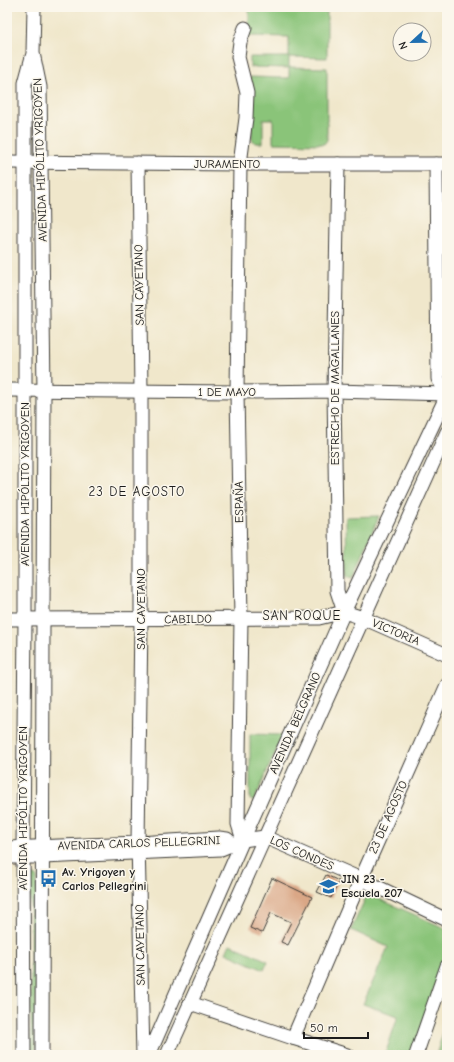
<svg xmlns="http://www.w3.org/2000/svg" width="454" height="1062" font-family="'Comic Neue',sans-serif">
<style>
.green{fill:#8ac479;stroke:#53704a}
.building{fill:#daa786}
.lines{fill:none;stroke-linecap:round;stroke-linejoin:round}
.minor-casing{stroke:#3c3a36;stroke-width:15}
.minor{stroke:#fff;stroke-width:13}
.labels{text-anchor:middle;dominant-baseline:central;stroke-width:3;stroke-linejoin:round;paint-order:stroke}
.street-label{font-size:12px;fill:#1c1c1c;stroke:#fbf7ec}
.poi-label{font-size:12px;font-weight:bold;fill:#1c1c1c;stroke:#fbf7ec;text-anchor:start}
.neighbourhood-label{font-size:13px;letter-spacing:1px;fill:#1c1c1c;stroke:#fbf7ec}
</style>
<rect width="100%" height="100%" fill="#fbf7ec"/>
<filter id="ink" filterUnits="userSpaceOnUse"><feTurbulence type="fractalNoise" baseFrequency=".025" numOctaves="2"/><feDisplacementMap in="SourceGraphic" scale="8" xChannelSelector="R" yChannelSelector="G"/><feConvolveMatrix kernelMatrix="1 2 1 2 8 2 1 2 1" color-interpolation-filters="sRGB"/></filter>
<filter id="wash" filterUnits="userSpaceOnUse"><feTurbulence type="fractalNoise" baseFrequency=".012" numOctaves="4" result="noise"/><feDisplacementMap in="SourceGraphic" scale="16" xChannelSelector="R" yChannelSelector="G"/><feGaussianBlur stdDeviation="0.9" result="paint"/><feColorMatrix in="noise" values="0 0 0 0 0 0 0 0 0 0 0 0 0 0 0 0 0 1.4 0 .05"/><feComposite in="paint" operator="in"/></filter>
<g filter="url(#wash)">
<rect width="100%" height="100%" fill="#f0e7cb"/>
<g class="green">
<path d="M249,7H327V58L289,57V67L327,68V140L324,144L273,143V119H263V143H255L252,139L250,77L289,78V68L250,67V57H289V37L249,36Z"/>
<path d="M379,516L353,578L347,576L346,517Z"/>
<path d="M250,734L283,735L254,801L250,800Z"/>
<path d="M30,876H37L36,1055H31Z"/>
<path d="M370,895L447,929V950L412,1055H385L398,1016L363,1004L367,995L388,947L351,930L366,897Z"/>
<path d="M230,944L268,961L264,970L226,953Z"/>
<path d="M443,1033L447,1034V1055H436Z"/>
</g>
<g id="blocks">
<g class="building">
<path d="M326,875L339,881L331,898L317,892Z"/>
<path d="M272,878L312,897L288,945L281,942L291,922L271,913L262,933L250,928Z"/>
</g>
</g>
</g>
<g filter="url(#ink)">
<use href="#blocks" fill-opacity="0" stroke="#3c3a36" stroke-width="1"/>
<g class="lines">
<defs>
<g id="minor">
<path d="M34,7L33,53L40,87L44,391L43,619L42,1055"/>
<path d="M7,162L240,164H447"/>
<path d="M138,163L141,391V619L138,843L143,1055"/>
<path d="M338,164L334,391L337,591L344,612"/>
<path d="M436,164L438,379L447,393"/>
<path d="M7,390L237,392L334,391L447,394"/>
<path d="M344,612L363,618L447,655"/>
<path d="M7,619L319,618L344,612"/>
<path d="M243,840L238,824L241,618L237,392L240,164L246,118L247,93L238,57L240,42L245,28"/>
<path d="M7,848L138,843L219,838L227,839L233,844"/>
<path d="M7,857H43L221,849L243,840L265,837L361,879L447,920"/>
<path d="M190,1003L293,1038L347,1055"/>
<path d="M293,1038L361,879L447,685"/>
<path d="M24,1055L23,848L25,619V83L32,57"/>
<path d="M149,1055L243,840L344,612L447,395"/>
<path d="M167,1055L447,432"/>
<path d="M416,1055L447,966"/>
</g>
</defs>
<use href="#minor" class="minor-casing"/>
<use href="#minor" class="minor"/>
</g>
</g>
<defs>
<symbol id="bus-bare" viewBox="-9 -9 18 18"><path d="M-5-6H5V4H4V6H2V4H-2V6H-4V4H-5ZM-3.5-4V0h7V-4ZM-3.5 1.2v1.5H-2V1.2ZM2 1.2v1.5H3.5V1.2Z" fill="#1f6fb2" stroke="#fbf7ec" stroke-width="2.5" paint-order="stroke"/></symbol>
<symbol id="school-bare" viewBox="-9 -9 18 18"><path d="M0-5L7-2L0 1L-7-2ZM-4 1L0 2.5L4 1V4Q0 6-4 4Z" fill="#1f6fb2" stroke="#fbf7ec" stroke-width="2.5" paint-order="stroke"/></symbol>
</defs>
<g fill-rule="evenodd">
<use href="#bus-bare" x="36" y="866" width="25" height="25"/>
<use href="#school-bare" x="316" y="874" width="25" height="25"/>
</g>
<g class="labels">
<g class="street-label">
<text transform="translate(40 160) rotate(-92)">AVENIDA HIPÓLITO YRIGOYEN</text>
<text x="227" y="164">JURAMENTO</text>
<text transform="translate(139 285) rotate(-91)">SAN CAYETANO</text>
<text transform="translate(335 388) rotate(-90)">ESTRECHO DE MAGALLANES</text>
<text x="227" y="392">1 DE MAYO</text>
<text transform="translate(25 484) rotate(-90)">AVENIDA HIPÓLITO YRIGOYEN</text>
<text transform="translate(239 502) rotate(-91)">ESPAÑA</text>
<text transform="translate(141 609) rotate(-90)">SAN CAYETANO</text>
<text transform="translate(188 619) rotate(-1)">CABILDO</text>
<text transform="translate(396 632) rotate(23)">VICTORIA</text>
<text transform="translate(295 723) rotate(-66)">AVENIDA BELGRANO</text>
<text transform="translate(23 808) rotate(-90)">AVENIDA HIPÓLITO YRIGOYEN</text>
<text transform="translate(388 817) rotate(-66)">23 DE AGOSTO</text>
<text transform="translate(139 843) rotate(-2)">AVENIDA CARLOS PELLEGRINI</text>
<text transform="translate(302 853) rotate(24)">LOS CONDES</text>
<text transform="translate(140 945) rotate(-91)">SAN CAYETANO</text>
</g>
<g class="poi-label">
<text x="62" y="872">Av. Yrigoyen y<tspan x="62" dy="14">Carlos Pellegrini</tspan></text>
<text x="341" y="879">JIN 23 -<tspan x="341" dy="14">Escuela 207</tspan></text>
</g>
<g class="neighbourhood-label">
<text x="137" y="491">23 DE AGOSTO</text>
<text x="302" y="615">SAN ROQUE</text>
</g>
</g>
<rect width="454" height="1062" fill="none" stroke="#fbf7ec" stroke-width="24"/>
<g transform="translate(412 42) rotate(248)"><circle r="19" fill="#fbf7ec" stroke="#a29f99"/>
<path d="M0-3L7 15L0 10L-7 15Z" fill="#1f6fb2"/>
<text y="-6" font-size="11" font-weight="bold" text-anchor="middle" fill="#1c1c1c">N</text>
</g>
<path d="M304 1032v6h64v-6" fill="none" stroke="#1c1c1c" stroke-width="2"/>
<text x="310" y="1032" font-size="12" fill="#1c1c1c" stroke="#fbf7ec" stroke-width="3" paint-order="stroke">50 m</text>
</svg>
